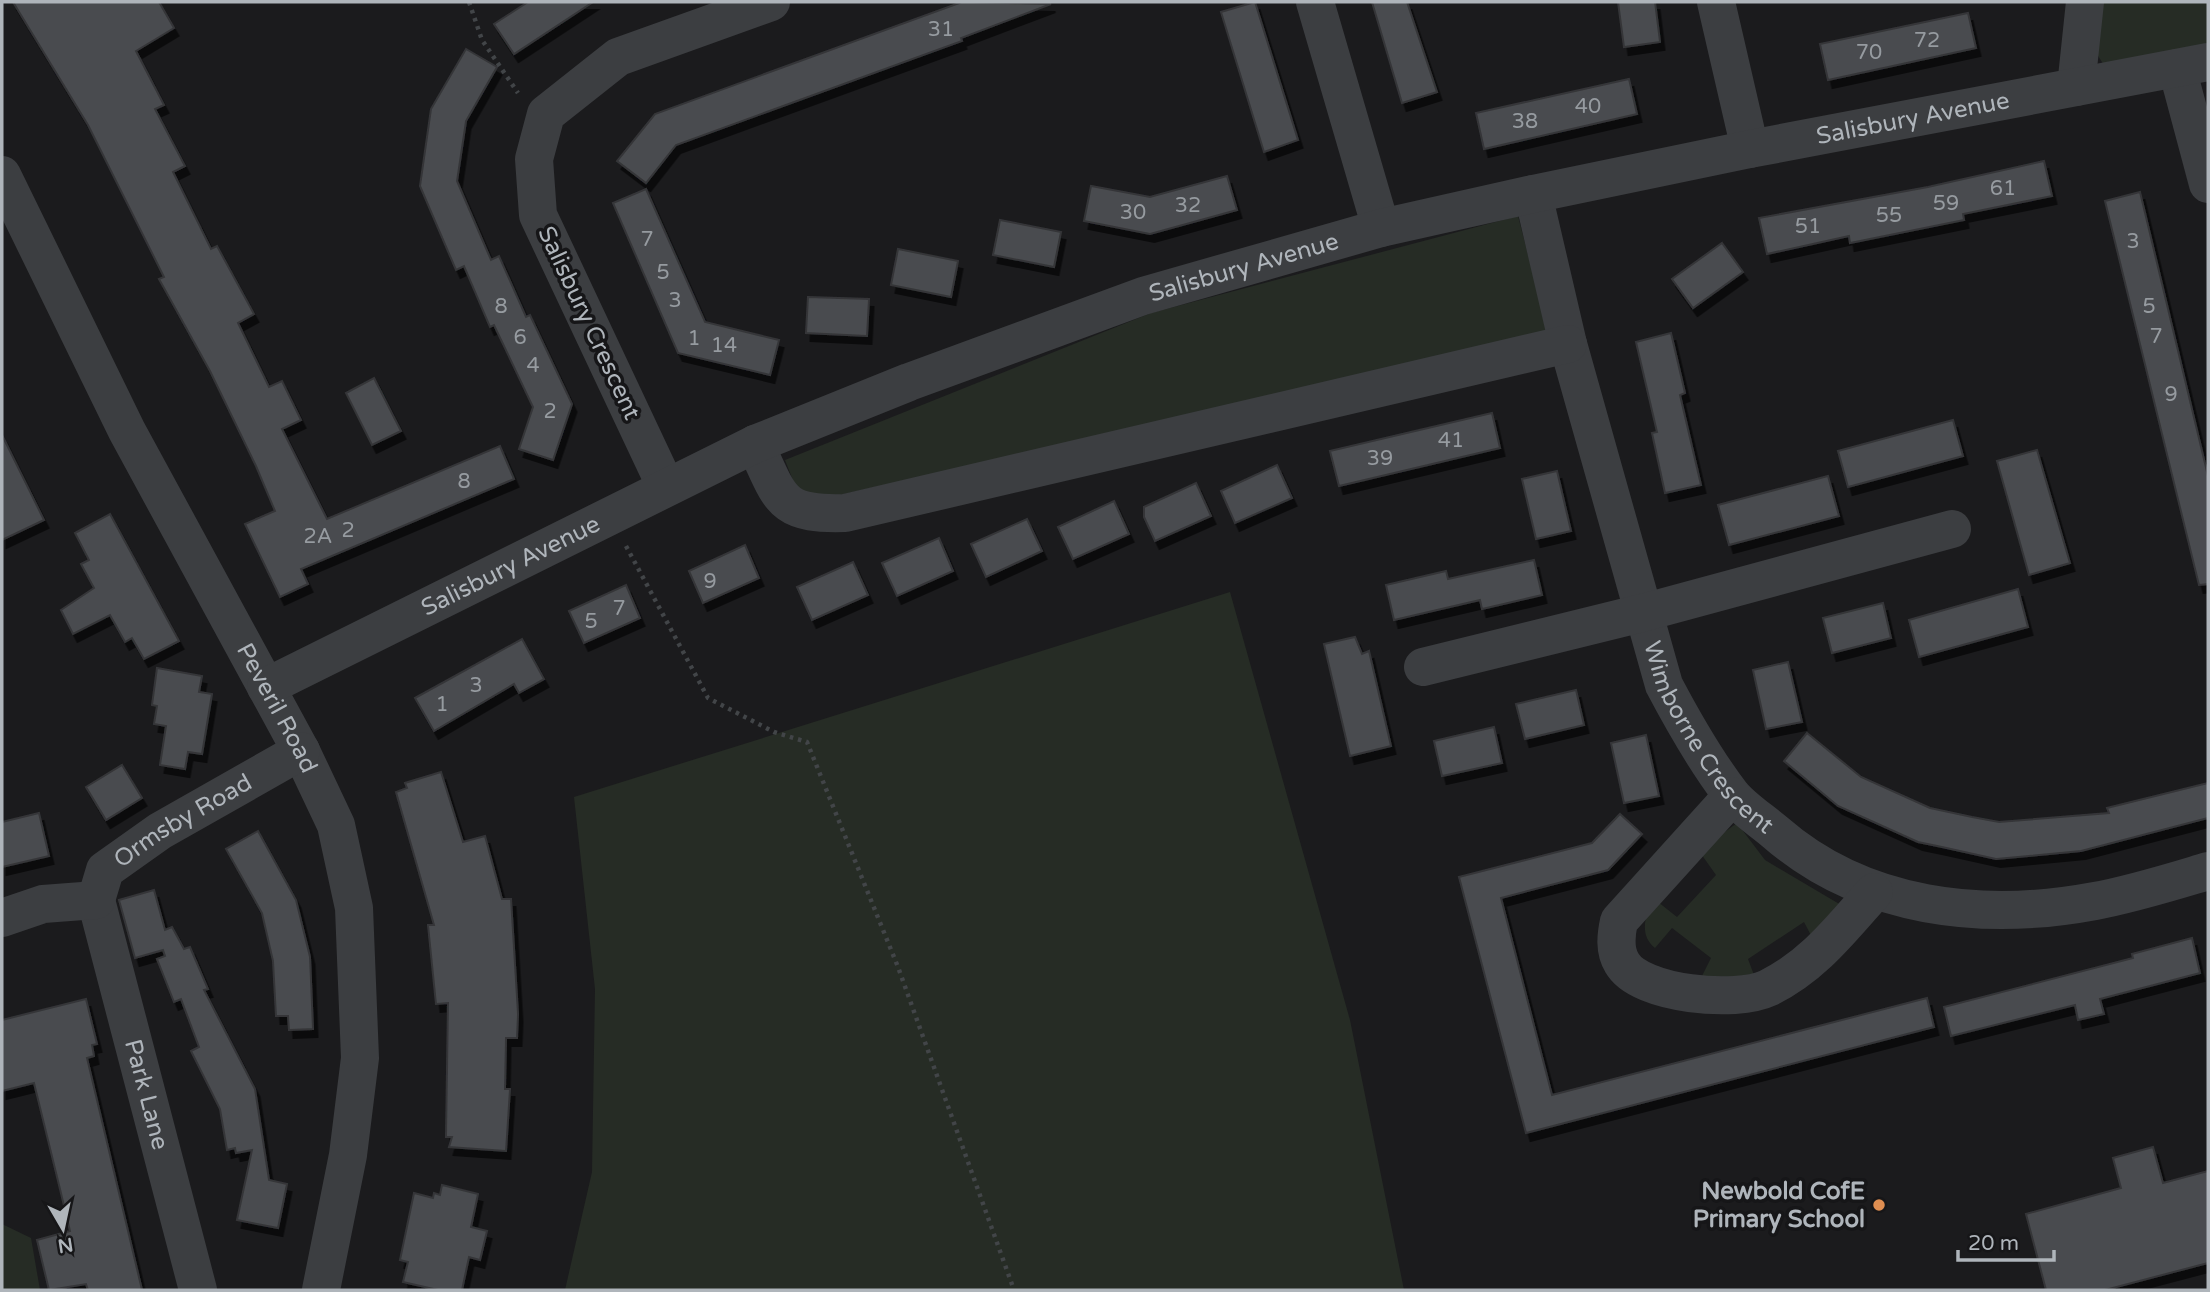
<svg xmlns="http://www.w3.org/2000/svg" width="2210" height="1292" font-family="'Varela Round',sans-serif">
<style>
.green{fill:#262c25}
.building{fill:#4a4c4f;stroke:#353639;stroke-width:2;filter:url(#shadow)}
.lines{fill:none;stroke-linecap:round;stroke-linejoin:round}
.path{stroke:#424548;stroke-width:4.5;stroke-dasharray:3.5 5;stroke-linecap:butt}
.minor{stroke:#3c3e41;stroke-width:38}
.poi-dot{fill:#df8e51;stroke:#161618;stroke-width:2.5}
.labels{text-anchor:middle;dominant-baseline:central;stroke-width:7;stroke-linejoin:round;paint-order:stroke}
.number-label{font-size:21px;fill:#969ba0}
.street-label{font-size:24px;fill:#afb5bb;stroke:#161618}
.poi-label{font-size:24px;font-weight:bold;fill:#afb5bb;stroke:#161618;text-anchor:end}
</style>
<defs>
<filter id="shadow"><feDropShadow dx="4.5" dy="8" stdDeviation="0" flood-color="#0009"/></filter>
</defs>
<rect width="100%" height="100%" fill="#1b1b1d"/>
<g class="green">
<path d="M2095,2H2208V49L2105,67L2097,54Z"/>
<path d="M1518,216L1549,335L822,499L796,488L785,460L1151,313Z"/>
<path d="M1230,592L1350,1020L1404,1290H565L592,1172L595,989L574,797Z"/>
<path d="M1737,823L1765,860L1841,905L1815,943L1804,922L1748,959L1757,983L1698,984L1711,958L1672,928L1655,948C1638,934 1646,915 1653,898L1677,917L1716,875L1699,851Z"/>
<path d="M2,1224L31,1238L40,1290H2Z"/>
</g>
<g class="building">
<path d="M13,2H159L174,28L136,51L164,105L155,109L185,166L173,172L211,249L217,246L254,314L238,323L269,387L282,381L301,420L282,429L327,519L500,446L514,479L301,569L308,584L280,597L245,524L275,511L256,466L210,371L159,279L164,277L88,125Z"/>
<path d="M528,2H593L514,54L494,24Z"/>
<path d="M962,2L1051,4L961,38L962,41L676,145L646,183L617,161L655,114Z"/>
<path d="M1255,2L1298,140L1264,152L1221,12Z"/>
<path d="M1372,2H1407L1437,92L1402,103Z"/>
<path d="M1618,2H1655L1660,42L1624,47Z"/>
<path d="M1968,13L1976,48L1828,80L1820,44Z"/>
<path d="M466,49L497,67L466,121L457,181L491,260L499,256L526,317L530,315L572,404L553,460L519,449L533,407L494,325L490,327L464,266L456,270L420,186L431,109Z"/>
<path d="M1629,79L1637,114L1484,149L1476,113Z"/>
<path d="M2044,161L2052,196L1963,214L1964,220L1850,243L1849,236L1767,254L1759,218L1928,187Z"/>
<path d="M1227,176L1237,210L1150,234L1084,221L1091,186L1150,197Z"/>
<path d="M646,189L705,322L779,340L770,375L678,353L613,203Z"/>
<path d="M2140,192L2208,476V584L2199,585L2105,201Z"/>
<path d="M1000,220L1061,232L1054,267L993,255Z"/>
<path d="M1722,243L1743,272L1693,308L1672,279Z"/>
<path d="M898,249L958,261L951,297L891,285Z"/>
<path d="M808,297L869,299L867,336L806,333Z"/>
<path d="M1671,333L1685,393L1680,395L1701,485L1665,493L1652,433L1657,432L1636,342Z"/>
<path d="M374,378L401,431L372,445L346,393Z"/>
<path d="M1492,413L1500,448L1339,486L1330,451Z"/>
<path d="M1953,420L1963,456L1848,487L1838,451Z"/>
<path d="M2,435L44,520L2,540Z"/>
<path d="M2037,450L2070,563L2029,575L1997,461Z"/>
<path d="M1277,465L1292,498L1235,523L1221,491Z"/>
<path d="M1557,471L1571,531L1536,539L1522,479Z"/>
<path d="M1828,476L1839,516L1729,545L1718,505Z"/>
<path d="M1196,483L1211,516L1155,541L1144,517V507Z"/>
<path d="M1114,501L1129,534L1073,559L1058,527Z"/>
<path d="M110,514L179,641L144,659L132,638L125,642L110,615L73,634L61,610L94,588L81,564L89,560L75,533Z"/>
<path d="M1027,519L1042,551L986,577L971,544Z"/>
<path d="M939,538L953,571L897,596L882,563Z"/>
<path d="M745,545L759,578L703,603L689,571Z"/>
<path d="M1534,560L1542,595L1482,609L1480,600L1394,620L1386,585L1446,571L1448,579Z"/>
<path d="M853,562L868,595L812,620L797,587Z"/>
<path d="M626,585L640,618L584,643L569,611Z"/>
<path d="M2018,589L2028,627L1919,657L1909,620Z"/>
<path d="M1883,603L1891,638L1832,653L1823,618Z"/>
<path d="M1355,637L1362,654L1369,651L1391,746L1350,756L1324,644Z"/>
<path d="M522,639L544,679L519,693L514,684L434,731L415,698Z"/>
<path d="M1788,662L1802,722L1766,729L1753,670Z"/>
<path d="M157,668L202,676L199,692L212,694L202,754L188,752L185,769L160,765L166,726L154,724L157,706L152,705Z"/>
<path d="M1576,690L1584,725L1525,739L1516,704Z"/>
<path d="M1494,727L1502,763L1442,776L1434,741Z"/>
<path d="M1807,733L1861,777L1930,808L1972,817L1999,822L2109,813L2107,808L2208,783V818L2081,851L1996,859L1942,847L1918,842L1838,806L1784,761Z"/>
<path d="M1646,735L1659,796L1624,803L1611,743Z"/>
<path d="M122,765L142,798L106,820L86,787Z"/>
<path d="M441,772L463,842L485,836L502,899H511L518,1014L517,1038H506L505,1089H510L506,1151L449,1147L452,1137H446L448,1003L436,1004L428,925H434L396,792L407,788L405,783Z"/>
<path d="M39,813L49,856L2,867V822Z"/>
<path d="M1620,814L1642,834L1608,870L1501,898L1552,1095L1927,998L1934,1027L1526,1133L1459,877L1592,843Z"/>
<path d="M258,831L296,900L310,957L313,1029L289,1030L288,1016H276L273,961L262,913L226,849Z"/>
<path d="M154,890L165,930L172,927L184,949L190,947L208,989L204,990L255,1089L269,1180L287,1184L278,1228L237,1220L252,1150L236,1153L235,1148L227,1150L220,1109L191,1051L199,1047L181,999L174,1002L157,959L165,956L163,950L135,958L119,900Z"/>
<path d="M2192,938L2200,973L2100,999L2104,1014L2078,1020L2075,1005L1951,1036L1944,1007L2133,958L2132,954Z"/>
<path d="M86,999L97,1044L92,1045L94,1056L87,1058L142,1290H88L86,1284L49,1290L37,1240L70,1231L60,1189L34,1083L2,1091V1020Z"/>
<path d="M2153,1147L2163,1183L2208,1171V1263L2105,1290H2046L2026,1214L2121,1188L2113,1158Z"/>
<path d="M442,1185L478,1194L471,1227L487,1231L480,1260L469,1257L462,1290H438L403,1282L408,1262L400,1260L414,1193L433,1198L434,1193L440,1195Z"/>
</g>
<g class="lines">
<g class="path">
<path d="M469,2L482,40L518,93"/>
<path d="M626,546L708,698L774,732L807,742L898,967L1014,1290"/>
</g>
<g class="minor">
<path d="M1315,2L1381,228"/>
<path d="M1716,2L1750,149"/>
<path d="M2177,68L2208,184"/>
<path d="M2076,87L2085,2"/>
<path id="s1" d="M2,175L127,431L301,751L336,825L354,908L360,1058L348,1155L321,1290"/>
<path id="s2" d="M1533,194L1568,344L1664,685C1684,723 1705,760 1731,794C1742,808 1761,820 1775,832C1863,909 1983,922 2095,901C2133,894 2171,882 2208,871"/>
<path d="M755,444C781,499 779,515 845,513L1568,344"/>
<path d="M666,487L538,215L534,159L546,114L618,57L771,2"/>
<path d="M1423,667L1642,613L1952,529"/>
<path id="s3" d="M266,687L755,444L909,382L1143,296L1381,228L1533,194L1750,149L2208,62"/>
<path d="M1732,796L1619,921C1616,935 1614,950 1622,963C1640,995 1737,1003 1768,988C1813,966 1841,929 1874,892"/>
<path id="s4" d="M96,900L198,1290"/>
<path id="s5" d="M2,918L43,904L96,900L105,870L160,831L301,751"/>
</g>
</g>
<circle class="poi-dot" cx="1879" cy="1205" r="7"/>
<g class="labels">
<g class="number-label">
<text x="941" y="29">31</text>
<text x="1927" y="40">72</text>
<text x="1869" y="52">70</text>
<text x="1588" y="106">40</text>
<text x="1525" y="121">38</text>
<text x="2003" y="188">61</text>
<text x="1946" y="203">59</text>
<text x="1188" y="205">32</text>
<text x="1133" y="212">30</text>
<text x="1889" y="215">55</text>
<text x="1808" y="226">51</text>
<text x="647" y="239">7</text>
<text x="2133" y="241">3</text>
<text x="663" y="272">5</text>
<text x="675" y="300">3</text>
<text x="501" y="306">8</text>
<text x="2149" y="306">5</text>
<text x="2156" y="336">7</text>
<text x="520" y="337">6</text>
<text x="694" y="338">1</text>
<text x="724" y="345">14</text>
<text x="533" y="365">4</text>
<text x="2171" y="394">9</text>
<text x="550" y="411">2</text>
<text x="1451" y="440">41</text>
<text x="1380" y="458">39</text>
<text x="464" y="481">8</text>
<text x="348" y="530">2</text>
<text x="318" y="536">2A</text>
<text x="710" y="581">9</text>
<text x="619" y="608">7</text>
<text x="591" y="621">5</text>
<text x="476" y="685">3</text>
<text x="442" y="704">1</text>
</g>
<g class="street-label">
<text stroke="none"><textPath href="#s3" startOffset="1752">Salisbury Avenue</textPath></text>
<text stroke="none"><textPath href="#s3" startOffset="1066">Salisbury Avenue</textPath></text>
<text transform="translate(589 323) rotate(65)">Salisbury Crescent</text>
<text stroke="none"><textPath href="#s3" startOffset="273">Salisbury Avenue</textPath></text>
<text stroke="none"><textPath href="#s1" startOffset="600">Peveril Road</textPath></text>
<text stroke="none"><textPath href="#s2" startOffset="576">Wimborne Crescent</textPath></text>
<text stroke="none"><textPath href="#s5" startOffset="220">Ormsby Road</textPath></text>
<text stroke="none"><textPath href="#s4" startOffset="201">Park Lane</textPath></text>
</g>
<g class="poi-label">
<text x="1865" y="1191">Newbold CofE<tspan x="1865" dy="28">Primary School</tspan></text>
</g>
</g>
<rect width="2210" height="1292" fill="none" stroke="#afb5bb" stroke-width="7"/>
<g transform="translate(63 1229) rotate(171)" stroke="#161618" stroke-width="5" paint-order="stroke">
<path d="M0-5L12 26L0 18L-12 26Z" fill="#afb5bb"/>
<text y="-10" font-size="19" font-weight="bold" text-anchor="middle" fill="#afb5bb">N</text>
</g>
<path d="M1958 1250v10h96v-10" fill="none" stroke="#afb5bb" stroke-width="3.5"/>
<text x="1968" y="1250" font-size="21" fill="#afb5bb" stroke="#161618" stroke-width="5" paint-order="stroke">20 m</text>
</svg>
